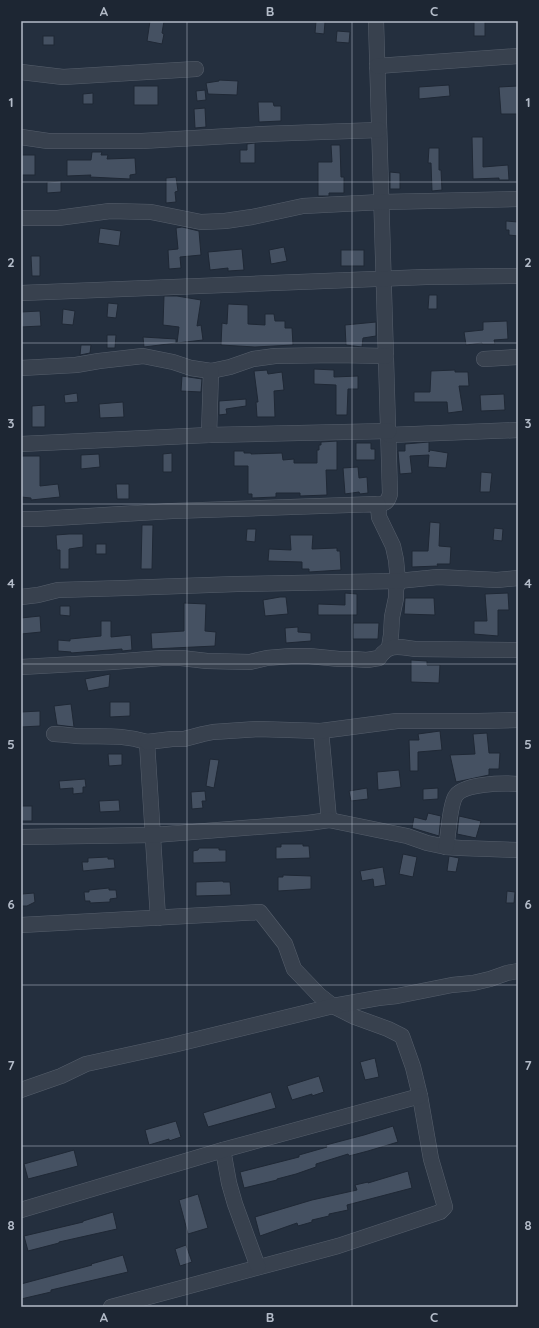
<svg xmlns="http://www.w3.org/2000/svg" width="539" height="1328" font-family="Quicksand,sans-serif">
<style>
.building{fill:#455162;stroke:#1f2835}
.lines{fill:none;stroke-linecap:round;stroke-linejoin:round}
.minor-casing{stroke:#565f6c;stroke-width:16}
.minor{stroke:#38414e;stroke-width:15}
.grid{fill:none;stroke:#b4bcc9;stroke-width:1;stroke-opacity:0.55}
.neatline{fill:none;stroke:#b4bcc9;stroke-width:1.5}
.grid-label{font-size:13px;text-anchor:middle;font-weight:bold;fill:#b4bcc9}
</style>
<rect width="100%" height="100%" fill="#242f3e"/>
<g class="building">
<path d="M150,21H164L162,33L164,34L162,44L147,41Z"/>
<path d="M316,21L325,22L324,34L315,33Z"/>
<rect x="474" y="21" width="11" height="15"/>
<path d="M337,31L350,32L349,43L336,42Z"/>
<rect x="43" y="36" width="11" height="9"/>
<path d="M219,80L238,81L237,95L208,94L206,83L219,81Z"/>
<path d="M449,85L450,96L419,99V87Z"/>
<rect x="134" y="86" width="24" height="19"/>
<path d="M518,86V114H501L499,87Z"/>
<path d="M205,90L206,100L197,101L196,91Z"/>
<path d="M93,93V104H83V94Z"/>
<path d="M258,102H273L274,106H281V121L259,122Z"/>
<path d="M205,108L206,127L195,128L194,109Z"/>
<path d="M472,137H483V167L508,165L509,180H499V178L473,179Z"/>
<path d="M255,143V163H240V150H247V144Z"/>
<path d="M331,145H340L341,177H344V193H329V196H318V162H332Z"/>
<path d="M429,148H439V170H441L442,190L432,191L431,163H428Z"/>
<path d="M92,152H102L101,155H108L107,159L135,158L136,174L130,175V179L90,177L91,175L67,176V160H91Z"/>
<rect x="21" y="155" width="14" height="20"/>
<path d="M390,172L400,173V189H390Z"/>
<path d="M176,177L178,191L175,192L176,202L166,203V178Z"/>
<path d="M61,181V192L47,193V182Z"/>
<path d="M506,221L518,222V236L509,235V230H506Z"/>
<path d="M182,227L199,231L201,255L180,257L181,268L169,269L168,250L178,249L176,228Z"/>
<path d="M100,228L121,231L119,246L98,243Z"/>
<path d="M284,247L287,261L271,264L269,250Z"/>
<path d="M242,249L244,270L228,271V268L210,270L208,252Z"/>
<rect x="341" y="250" width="23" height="16"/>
<path d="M31,256H40V276H32Z"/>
<path d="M429,295H437V309H428Z"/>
<path d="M164,296H177L201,300L197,326L201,325L203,340L177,343L179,327L163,325Z"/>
<path d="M108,303L118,304L116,318L107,317Z"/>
<path d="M228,304L248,305V324L265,325V314H274L275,321H285V328H292L293,345L255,347L221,345L222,323L227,324Z"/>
<path d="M63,309L75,311L73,325L62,324Z"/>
<path d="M40,311L41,326L21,327V312Z"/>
<path d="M507,321L508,339L494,340L495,344H482V343L466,345L464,332L483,330V322Z"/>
<path d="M376,322V336L363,338L362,347L346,345L345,325Z"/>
<path d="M107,335H116L115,348H107Z"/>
<path d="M143,337L176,339V343L144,347Z"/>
<path d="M81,345H91L90,353L80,355Z"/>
<path d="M314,369L334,370V377L358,376V389H348L347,415H336V385L314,384Z"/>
<path d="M267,370L268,374L282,372L284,390L274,391L275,417H257L256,402H258L254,371Z"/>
<path d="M455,370V372H468L469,386H459L463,411L448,413L447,402H414V392H430L431,371Z"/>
<path d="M182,376L202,379L201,392L181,391Z"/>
<path d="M77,393L78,402L65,403L64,395Z"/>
<path d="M504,394L505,410L481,411L480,395Z"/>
<path d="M246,399V406L226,409L227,414L219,415V401Z"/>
<path d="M123,402L124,417L100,418L99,404Z"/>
<path d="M45,405V427H32V406Z"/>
<path d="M337,441V470H326L327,495L300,496V493H276V497L252,498V494H248V466H234V451H244V453H251V454L282,453L283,460L294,459V463H317V450H319V445H321V442Z"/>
<path d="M429,442V452L430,450L448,453L446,468L428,467L429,455L410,456L412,473L400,474L398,451H405V444Z"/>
<path d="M356,443H371V449H375V460H356Z"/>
<path d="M172,453V472H163V454Z"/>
<path d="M99,454L100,467L81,469V455Z"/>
<path d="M21,456H40V486L58,484L60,497L31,500V498L21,497Z"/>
<path d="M358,467L359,478L367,477L368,493L360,494L359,492L345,494L343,468Z"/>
<path d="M481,472L492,473L490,492H480Z"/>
<path d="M116,484H129V499H117Z"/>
<path d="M430,522L440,523L439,546L451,547L450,564H437L438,566L412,567V551H428Z"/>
<path d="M142,525H153L152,569H141Z"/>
<path d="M494,528L503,529L502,541L493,540Z"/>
<path d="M247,529H256L255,542L246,541Z"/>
<path d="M69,534H83V547L69,549V569H60V550H57L56,535Z"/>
<path d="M290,535H313L312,549L337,548V551H340L341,570L309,572V569H302V562L268,561L269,549L291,550Z"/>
<rect x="96" y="544" width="10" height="10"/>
<path d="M345,593L357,594V615H318V604L345,605Z"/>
<path d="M508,593L509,610H498V636L474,634V621H487L485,594Z"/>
<path d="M280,597H286L288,614L265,616L263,600Z"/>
<path d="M405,598H434L435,615L404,614Z"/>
<path d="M184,603L206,604L205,631L216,632L215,646L152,649L151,633L184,631Z"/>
<path d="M60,606H70V616L60,615Z"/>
<path d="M40,616L41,632L21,634V618Z"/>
<path d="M101,621H111V637L131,635L132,650L122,651V649L71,653V652L58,651V640L70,641V639L101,636Z"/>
<path d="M353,623H379L378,639H353Z"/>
<path d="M298,627V632L311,633V641L286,643L285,628Z"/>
<path d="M411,660L427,661V665H440L439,683L411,682Z"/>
<path d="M110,674L109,687L88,691L85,679Z"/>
<path d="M110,702H130V716L110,717Z"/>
<path d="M71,704L74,727L57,725L54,706Z"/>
<path d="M40,711V726L21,727V712Z"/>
<path d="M440,731L442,750L418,752V771H410L409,740H419L418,734Z"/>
<path d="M487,733L489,753H500L499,769H489V775L456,782L450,755L475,754L473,734Z"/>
<path d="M108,754H122V765L109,766Z"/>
<path d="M210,759L219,760L214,788L206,786Z"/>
<path d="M399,770L401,787L378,790L377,772Z"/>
<path d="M85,779L86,787H83V793L73,794V788L60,789L59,781Z"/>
<path d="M367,788L368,799L351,801L349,791Z"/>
<path d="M438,788V799L423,800V789Z"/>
<path d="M205,791L206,801H202L203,808L192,809L191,792Z"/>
<path d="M119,800L120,811L100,812L99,801Z"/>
<rect x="21" y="806" width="11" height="15"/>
<path d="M428,813L441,816L439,836L412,828L414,817L426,820Z"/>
<path d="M459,816L481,821L476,838L457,834Z"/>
<path d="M281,844H303V846H309L310,858L276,859V847H281Z"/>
<path d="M199,848H219V850H226V862L193,863V851L198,850Z"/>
<path d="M403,854L417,857L413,877L399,874Z"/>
<path d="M449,856L459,858L456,872L447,871Z"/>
<path d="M108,857V859H114L115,868L83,871L82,862H88V858Z"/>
<path d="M383,867L386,885L374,887L373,879L362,881L360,871Z"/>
<path d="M283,875L311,876V889L278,891V877H283Z"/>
<path d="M223,881V882H230L231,895L196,896V882Z"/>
<path d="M109,888V890H116L117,898L110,899V902L90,903V901H85L84,892H89V890Z"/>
<path d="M507,891L515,892L514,903H506Z"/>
<path d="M34,893L35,902L27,906H22V894Z"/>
<path d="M375,1058L379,1077L365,1080L360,1062Z"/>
<path d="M319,1076L324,1092L312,1096V1094L292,1100L287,1086Z"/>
<path d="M271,1092L276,1108L208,1127L203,1113Z"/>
<path d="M176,1121L181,1137L169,1141V1139L149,1145L145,1130Z"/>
<path d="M393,1126L398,1142L368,1151L349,1156L348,1154L316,1164V1167L296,1174L277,1179V1180L244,1188L240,1172L299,1157V1155L327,1147L326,1145L364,1135Z"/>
<path d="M74,1150L78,1166L28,1179L24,1164Z"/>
<path d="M408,1171L412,1188L347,1205L348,1210L329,1214V1216L312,1220V1222L298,1226L297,1223L260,1236L255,1217L312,1200L357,1190L355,1185L368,1182V1183Z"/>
<path d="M198,1194L208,1228L188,1234L179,1200Z"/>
<path d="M113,1212L117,1229L59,1242V1243L28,1251L24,1236L83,1222V1221Z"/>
<path d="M186,1245L192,1262L180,1266L175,1249Z"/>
<path d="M123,1255L128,1272L51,1290V1292L21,1299V1284L92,1265L91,1264Z"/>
</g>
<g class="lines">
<defs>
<g id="minor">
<path d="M376,21L390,494C388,501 386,504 378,504"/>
<path d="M377,66L518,56"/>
<path d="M21,72L63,77L196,69"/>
<path d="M21,137L48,141H142L263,134L379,130"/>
<path d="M21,218H58L110,211L151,212L201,222L225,221L252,217L303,206L382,202L518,199"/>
<path d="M21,293L426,277L518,276"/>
<path d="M484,359L518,357"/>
<path d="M21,368L76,365L99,361L143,356L173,362L191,368L211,371L230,367L253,359L275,356L336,355L386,356"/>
<path d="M209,435L211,371"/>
<path d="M389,435L518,430"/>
<path d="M21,444L209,435L389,431"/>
<path d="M21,519H38L172,511L378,504L379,517L393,546L396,560L398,581L396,590V598L392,617L391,635L389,648"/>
<path d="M21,597L38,595L58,590L125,588L237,584L398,581L438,577L497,580L518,578"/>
<path d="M21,667L112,662L162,658H181L207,661L250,662L267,658L291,656H309L339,659H353L367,660L379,658C389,643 399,647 415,649L518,650"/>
<path d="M321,731L329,820"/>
<path d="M54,734C61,734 68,735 76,736C102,737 121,734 147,742L158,918"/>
<path d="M147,742L172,739H184L203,734L213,732L258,729L321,731L397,721H478L518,720"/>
<path d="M21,837L154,835L308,823L329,820L407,836L427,843L446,847L461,848L518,850"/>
<path d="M446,847C449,833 449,809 455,797C462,783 504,783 518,784"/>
<path d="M21,925L260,912L285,944L294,969L319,995L333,1006L355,1017L388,1029L402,1036L413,1067L420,1096L431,1159L445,1207L440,1212L338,1246L111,1307"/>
<path d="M21,1090L61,1076L86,1064L173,1045L333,1006L378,998L397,996L452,985L473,983L490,979L507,973L518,971"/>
<path d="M223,1150L229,1183L235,1204L258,1267"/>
<path d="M21,1210L223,1150L420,1096"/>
</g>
</defs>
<use href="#minor" class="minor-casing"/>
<use href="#minor" class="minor"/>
</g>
<path class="grid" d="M187,21V1307M352,21V1307M21,182H518M21,343H518M21,504H518M21,664H518M21,824H518M21,985H518M21,1146H518"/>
<rect width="539" height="1328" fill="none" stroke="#1d2633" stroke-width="44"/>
<rect x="22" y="22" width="495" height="1284" class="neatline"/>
<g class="grid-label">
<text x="104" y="16">A</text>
<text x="270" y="16">B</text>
<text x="434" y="16">C</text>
<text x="11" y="107">1</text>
<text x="528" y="107">1</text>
<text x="11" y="267">2</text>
<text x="528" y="267">2</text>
<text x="11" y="428">3</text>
<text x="528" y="428">3</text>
<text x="11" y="588">4</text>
<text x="528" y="588">4</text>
<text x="11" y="749">5</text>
<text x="528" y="749">5</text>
<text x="11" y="909">6</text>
<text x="528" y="909">6</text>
<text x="11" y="1070">7</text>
<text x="528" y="1070">7</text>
<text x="11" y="1230">8</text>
<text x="528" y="1230">8</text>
<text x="104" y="1322">A</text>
<text x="270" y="1322">B</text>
<text x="434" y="1322">C</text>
</g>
</svg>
